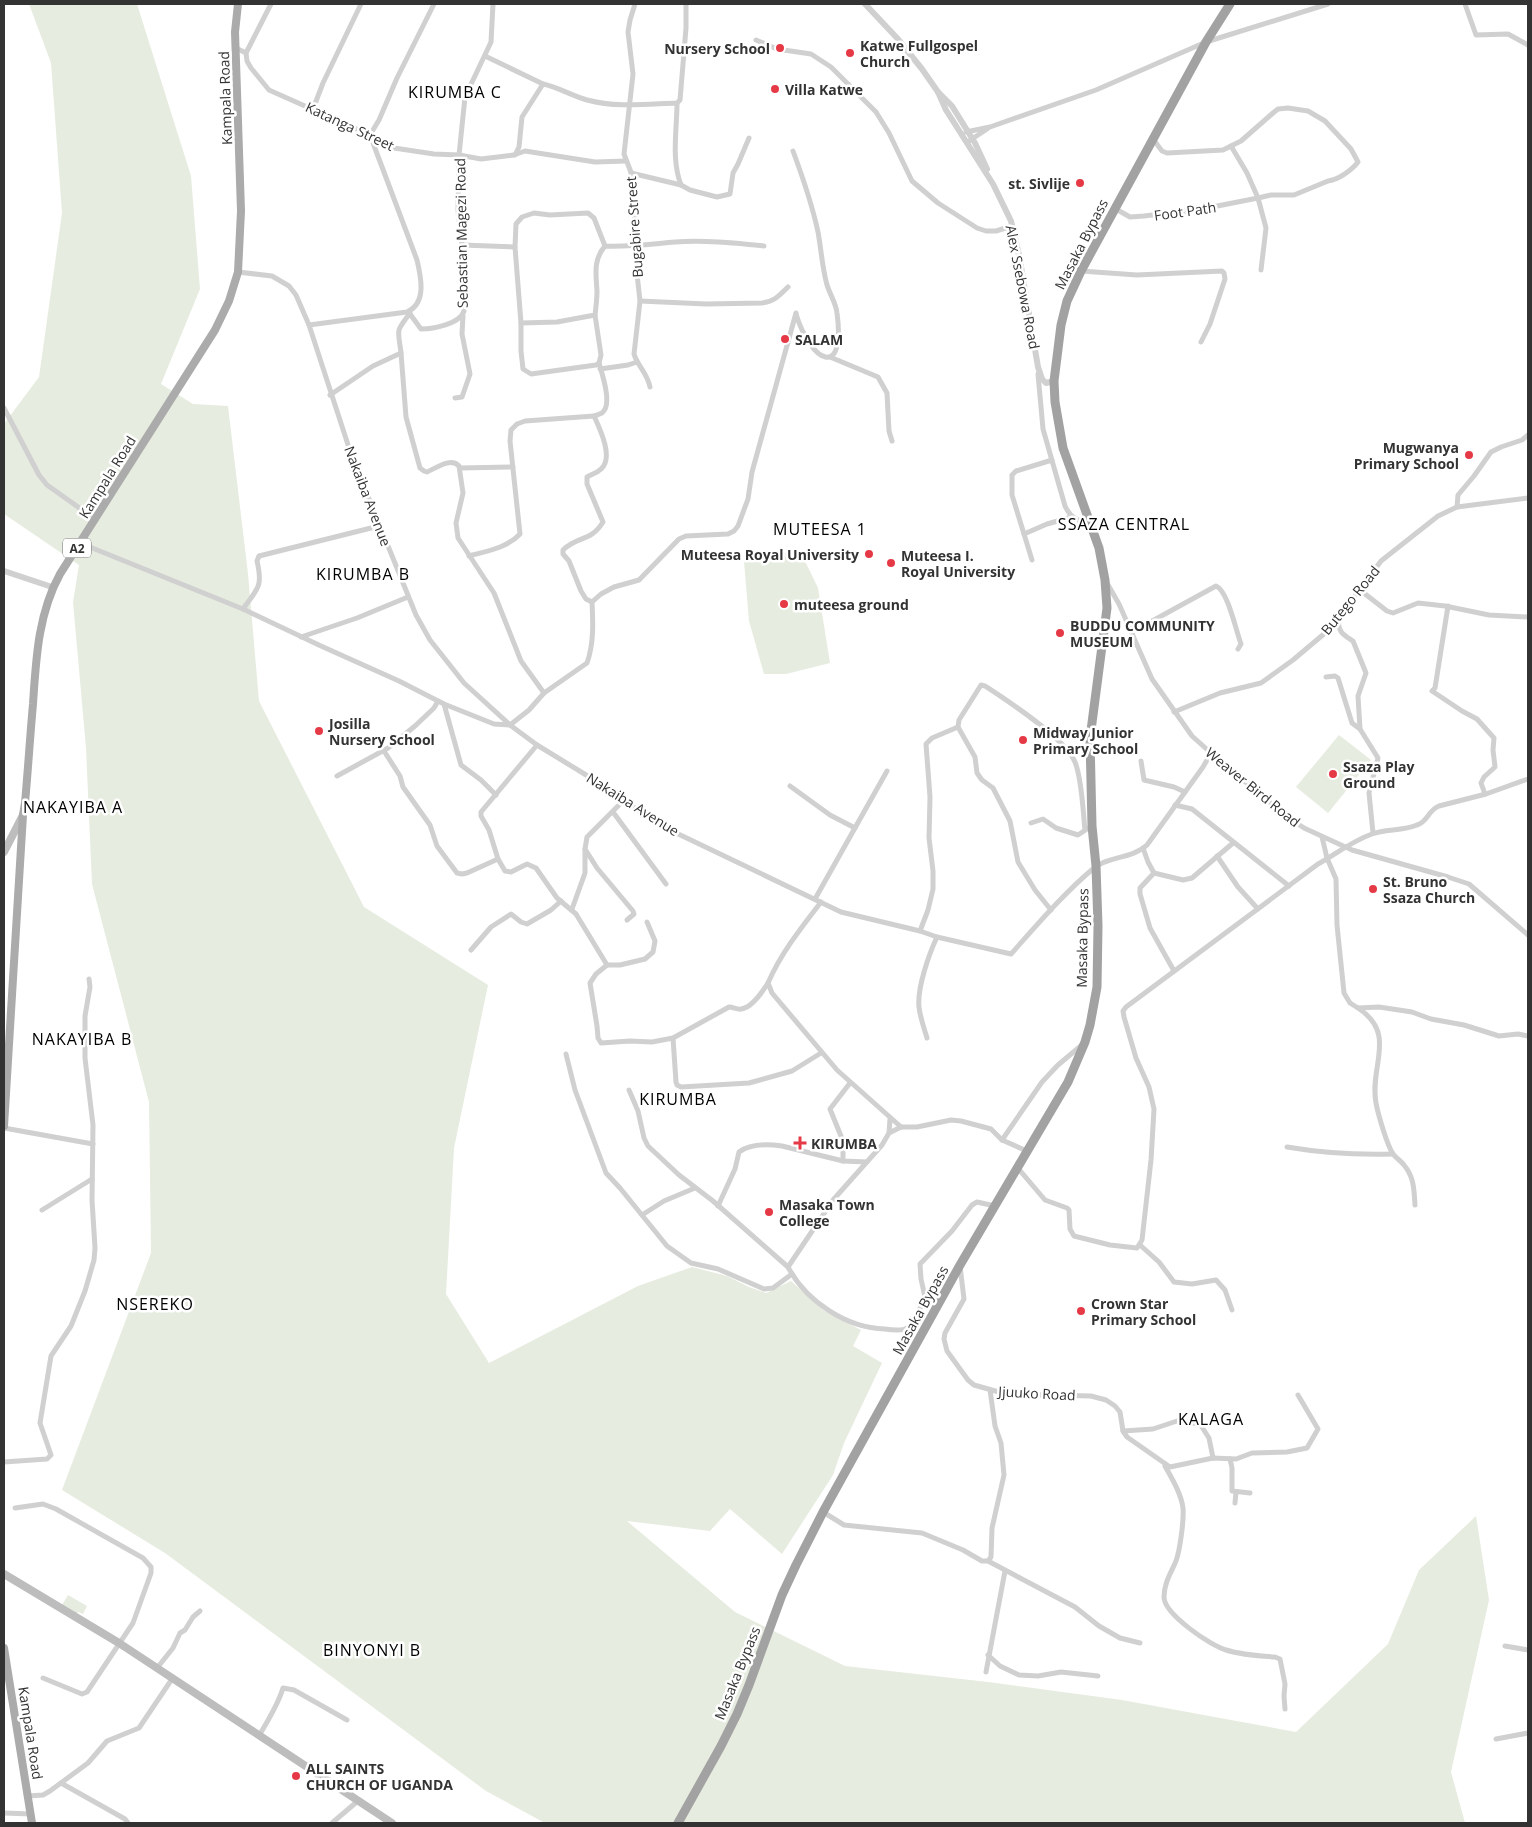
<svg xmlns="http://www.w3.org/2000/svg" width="1532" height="1827" font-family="'Open Sans',sans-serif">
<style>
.green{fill:#e6ecdf}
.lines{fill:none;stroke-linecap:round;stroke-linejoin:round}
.minor{stroke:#d0d0d0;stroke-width:5}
.tertiary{stroke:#d0d0d0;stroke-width:6}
.secondary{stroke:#bdbdbd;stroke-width:8}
.primary{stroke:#ababab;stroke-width:8}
.trunk{stroke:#a2a2a2;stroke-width:9}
.poi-dot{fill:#e63946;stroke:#fff;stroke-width:2}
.labels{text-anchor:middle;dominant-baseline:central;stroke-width:5;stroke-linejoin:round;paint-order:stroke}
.shield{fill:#fff;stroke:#707070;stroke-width:1}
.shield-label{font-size:12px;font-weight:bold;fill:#333}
.poi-label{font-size:14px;font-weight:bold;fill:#333;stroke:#fff;text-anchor:start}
.street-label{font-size:14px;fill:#333;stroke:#fff}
.quarter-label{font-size:16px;letter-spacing:1px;fill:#000;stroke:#fff}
</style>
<rect width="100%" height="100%" fill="#fff"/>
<g class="green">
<path d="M29,4H137L191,176L200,289L161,384L193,404L228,406L248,574L259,701L364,907L488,985L454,1148L446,1294L489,1363L638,1286L692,1267L727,1276L749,1287L766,1293L791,1281L823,1310L861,1330L853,1346L882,1363L844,1443L833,1475L782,1554L730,1509L710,1531L627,1521L735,1612L845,1666L988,1682L1122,1700L1296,1732L1388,1644L1419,1570L1476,1516L1489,1600L1451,1772L1465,1823H545L486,1791L165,1553L62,1490L151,1253L149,1102L92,884L86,748L73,602L79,565L4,514V424L39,377L62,213L51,63Z"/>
<path d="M773,550L803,557L818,588L830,663L786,674H764L749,621L744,561Z"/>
<path d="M1339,735L1371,760L1328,813L1296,787Z"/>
<path d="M68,1595L87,1606L83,1614L78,1612L77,1614L62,1605Z"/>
</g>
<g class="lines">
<g class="minor">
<path d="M635,4L630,20L628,32L633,74L624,154L632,175L635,211L634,247L640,301L634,354C638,367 647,372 650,387"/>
<path d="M1465,4L1476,35L1508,34L1528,45"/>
<path d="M756,40L777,49L811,54L831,67L876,112L889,133L912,181L938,203L977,228L986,231H996L1012,226"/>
<path d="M236,48L246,53L247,61L251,68L269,90L370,135L394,148L434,154L459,155L481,159L514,155L525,151L595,162L626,161"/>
<path d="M246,53L271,4"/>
<path d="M485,56L543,84"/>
<path d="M677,103C677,130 671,159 681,185L690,190L717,197L730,194L733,173L738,164L749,138"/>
<path d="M313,109L323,83L361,4"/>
<path d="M966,132L990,127L1096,90L1206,42L1328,4"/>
<path d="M1153,139L1162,151L1167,153L1223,150L1241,141L1273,113L1278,109L1288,108L1308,111L1325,121L1351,149L1358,162C1352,170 1338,180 1328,181L1294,195H1271L1258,198L1266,228L1261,270"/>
<path d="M969,141L987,129"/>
<path d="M793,151C803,178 812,204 818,232C821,248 822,265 826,281C828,292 836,302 837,313C846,380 811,363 796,314"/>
<path d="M515,155L519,147L522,117L543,84C558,87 572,96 587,100C617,108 647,104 677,103L680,100L686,28V4"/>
<path d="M631,173L681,185"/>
<path d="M1114,208L1130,217L1144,216L1202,209L1258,198L1247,173L1231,146"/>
<path d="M462,245L515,247"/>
<path d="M605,246L594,218L588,213L550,215L534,213L522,217L516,224L515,247L521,323L557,322L595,315C596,307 597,299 597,291C596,274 593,260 605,246C629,247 651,244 675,242C705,240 734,243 764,246"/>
<path d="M1081,271L1137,275L1222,271L1224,273L1225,279L1210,324L1201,342"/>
<path d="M238,272L272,276L289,286L296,295L309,325L352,457L416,615L430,640L464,683L510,725L537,745L591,778L623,801L672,831L841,912L920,931L937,937L1011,954C1037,925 1065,892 1094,868C1108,856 1132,859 1147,845L1203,767L1211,753"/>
<path d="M640,301L706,304L762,303C774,302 780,295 788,287"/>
<path d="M410,314L421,329C433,329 460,324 464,311L462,245L458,210L459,155L465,97L491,42L493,4"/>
<path d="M521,323V351L523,369L531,374L596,365L599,363L601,355L595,315"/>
<path d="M309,325L407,312C427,303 421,277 417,260L370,135L379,120L397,78L434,4"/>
<path d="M401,353L406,417L420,468L424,471L427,472C436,468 451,457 459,466L463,493L456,523L458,538L494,593L521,661L544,693"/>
<path d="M830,357L878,377L887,393L889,431L892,441"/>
<path d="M600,369L628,365L637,362"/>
<path d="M1038,374L1043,429L1065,506C1071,519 1078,521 1091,524"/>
<path d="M330,395L373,366L401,353C398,328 395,333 410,313"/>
<path d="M455,398L462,397L470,374L462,334L463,316"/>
<path d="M4,408L39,475L47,485L95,519"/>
<path d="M460,468L513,467"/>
<path d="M1457,507L1458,495L1474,476L1491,452L1501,447L1522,440L1528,435"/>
<path d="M1024,534L1047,524L1072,517"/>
<path d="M80,543L243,609L321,646L399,681L444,704L494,724L510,725L529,710L544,693L587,663C594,643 593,623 592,602L601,594L614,587L639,580L679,539L686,536L728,534L734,531L738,526L748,499L752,472L796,313"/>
<path d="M469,556C487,551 507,548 520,534L510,441L511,430L517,424L525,421L594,416C597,415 600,414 602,413C613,405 602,374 599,363"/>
<path d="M1032,560L1012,495V475L1016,471L1052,460"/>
<path d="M1107,583L1119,604L1152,679L1192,736L1211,753L1286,816L1304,828L1352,850L1448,877L1469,884L1528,935"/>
<path d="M1360,590L1387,611L1393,613L1418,603L1445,606L1489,615L1528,617"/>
<path d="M592,602L586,599L581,591L569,561L563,554V550C577,536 591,542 603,522L587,484V477C592,474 597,473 601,469C614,458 600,429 594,416"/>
<path d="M1448,606L1435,688L1432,691L1462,711L1477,719L1494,738L1493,750L1495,767L1484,777L1481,783L1485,794"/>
<path d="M243,609C258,588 263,587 257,561L259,556L379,526"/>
<path d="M1339,619C1337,632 1344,635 1353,641L1366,673L1358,696L1360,729"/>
<path d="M1131,630L1154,620L1216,586C1228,591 1236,631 1241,644L1238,649"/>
<path d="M301,637L357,618L408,597"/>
<path d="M1326,677L1335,676L1338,678L1352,723L1360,729L1378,758L1369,793L1373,833"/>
<path d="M444,704L461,765L481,780L496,795"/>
<path d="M1174,712L1220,693L1261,683L1293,660L1331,628L1381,561L1438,516L1457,507L1528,498"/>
<path d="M537,745L481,812V816L489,830L498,859L505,871L511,872L527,864L536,868L557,898L576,914L607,965"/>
<path d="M384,751L400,776L403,787L430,825L437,846L457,873L462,874L467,873L498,859"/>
<path d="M1141,761L1144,780L1174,787L1185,792"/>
<path d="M337,776L388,748L415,726L434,708L438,701"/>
<path d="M790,786L830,815L855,828"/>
<path d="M1175,805L1192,809L1289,886"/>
<path d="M613,812L666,884"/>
<path d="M1031,823L1043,819L1056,828L1078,835L1087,829"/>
<path d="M1322,837L1327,858L1336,879L1337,925L1344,993L1350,1003L1358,1008L1379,1007L1412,1012L1431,1019L1464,1025L1499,1036L1518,1034L1528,1036"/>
<path d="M1143,848L1148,862L1154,873L1183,880L1192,878L1233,843"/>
<path d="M585,849L597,868L633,911L634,914L627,920"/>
<path d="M1217,856L1238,887L1258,909"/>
<path d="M1154,873L1140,888V894L1150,928L1174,971"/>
<path d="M815,899L887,771"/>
<path d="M821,902C801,928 781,953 768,983L772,993L837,1070L901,1127"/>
<path d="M572,909L585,873V849L587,837L623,801"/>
<path d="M1051,910L1035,890L1018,862L1010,821L993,788L982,780L977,773L975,757L958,727L959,720L981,685L985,686C1008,701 1065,738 1075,762C1082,779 1083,812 1085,830"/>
<path d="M647,922L655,941L653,952L645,959L620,965H607L596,974L590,983L597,1026L598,1038L601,1043L630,1041L652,1042L673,1038L729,1007C733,1007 738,1010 741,1009C752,1008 763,991 768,983"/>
<path d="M920,931L928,910L933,889V871L929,838L930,797L926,744L932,738L958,727"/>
<path d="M471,950L491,927L511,914L521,922L527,924L551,910L561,901"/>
<path d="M1358,1008C1398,1034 1369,1066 1376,1103C1378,1114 1387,1145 1393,1154C1396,1158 1401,1161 1404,1165C1414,1177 1414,1189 1415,1205"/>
<path d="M673,1038L676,1082L677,1085L681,1087L749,1083L792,1071L821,1053"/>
<path d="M927,1038C924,1028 920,1017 919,1007C917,988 929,954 937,937"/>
<path d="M566,1054L575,1090L606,1173L620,1188L667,1246L691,1263L718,1269L764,1289L773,1288L792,1274"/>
<path d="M629,1090L638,1111L644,1138L648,1146L679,1175L713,1201L788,1267"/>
<path d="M4,1128L93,1144"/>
<path d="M889,1133L890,1119"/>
<path d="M1002,1140L1042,1082L1058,1065L1083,1044"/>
<path d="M1287,1147C1322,1153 1357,1155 1393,1154"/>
<path d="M843,1161V1141L830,1109L850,1083"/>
<path d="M1017,1167L1045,1200L1067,1208L1069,1210L1070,1229L1074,1236L1110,1245L1137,1248L1142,1240L1151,1160L1154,1109L1149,1087L1136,1058L1124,1017L1123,1011L1126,1007L1318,864C1336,854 1352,841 1372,834C1386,829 1403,831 1417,825C1428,822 1428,810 1439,806L1486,794L1528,779"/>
<path d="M718,1206L735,1169L739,1152C751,1143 768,1144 782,1146L843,1161L867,1162"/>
<path d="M995,1206L977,1202L972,1205L952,1231L920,1264L921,1279L925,1297C922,1305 913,1326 905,1329C899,1331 891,1330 885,1329C846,1328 806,1301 788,1267L833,1200L882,1145L889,1133L901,1127H917L951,1120L961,1121L991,1129L1002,1140L1027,1151"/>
<path d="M42,1210L92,1179"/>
<path d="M642,1215L664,1201L695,1188"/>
<path d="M1140,1245L1159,1262L1174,1282L1192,1284L1216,1280L1225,1290L1232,1310"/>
<path d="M960,1266L964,1299L945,1333L944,1339L947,1351L968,1380L974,1385L1006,1394L1091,1396L1106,1400L1115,1406L1120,1412L1123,1431L1127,1437L1170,1467L1213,1458L1236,1459L1252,1453L1287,1452L1307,1448L1318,1429L1298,1395"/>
<path d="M1123,1431L1153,1429L1177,1421L1200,1424L1209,1438L1213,1458"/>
<path d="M1230,1459L1232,1468V1491L1250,1493"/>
<path d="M4,1462L47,1459L51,1455L40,1423L51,1356L71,1326L85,1291L94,1260L95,1248L92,1200L93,1125L85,1058V1016L90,987L89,979"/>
<path d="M1165,1466C1172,1479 1181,1493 1183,1508C1184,1520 1180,1550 1176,1561C1171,1573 1164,1583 1164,1597C1164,1614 1211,1646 1226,1650C1242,1655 1259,1656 1275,1657L1280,1659L1285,1684L1284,1696L1285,1709"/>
<path d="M1235,1503L1236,1492"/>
<path d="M15,1508L43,1504L56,1509L143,1558L151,1567V1573L133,1623L87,1692L82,1694L43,1678"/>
<path d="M823,1512L844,1525L922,1533L963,1550L982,1561H988L991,1557L992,1528L1004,1475L1001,1443L995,1426L990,1390"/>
<path d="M988,1561L1075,1607L1099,1626L1120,1638L1140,1643"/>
<path d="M1505,1646L1528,1650"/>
<path d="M988,1655L1000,1666L1019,1675L1038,1676L1061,1672L1098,1676"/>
<path d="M157,1668L173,1648L180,1633L185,1630L193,1617L200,1611"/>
<path d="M986,1672L1005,1571"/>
<path d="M259,1736C268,1720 278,1705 283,1688L294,1690L347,1720"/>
<path d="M1496,1739L1528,1733"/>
<path d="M61,1783L125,1819L128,1823"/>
<path d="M28,1796L43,1795L50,1791L88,1763L107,1741L139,1728L172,1679"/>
<path d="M4,1813L31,1814"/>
<path d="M332,1823L359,1800"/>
</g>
<g class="tertiary">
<path d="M865,4L897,38L922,69L938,92L952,106L975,143L987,169"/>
<path d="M938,92L946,110L993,184L1011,221L1019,255L1038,367L1042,379L1046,383L1054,381"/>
<path d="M4,571L52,587"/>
</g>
<g class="secondary">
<path d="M4,852L23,815"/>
<path d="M4,1574L119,1643L392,1823"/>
</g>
<g class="primary">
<path d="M4,1126L23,815L25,803C28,770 30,737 33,704C36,659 38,614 60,574L215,330L229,301L238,272L241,211L235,32L238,4"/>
<path d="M4,1648L32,1823"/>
</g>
<path class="trunk" d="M678,1823L721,1746L737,1714L749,1685L782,1595L796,1565L823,1512L960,1265L1068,1082L1085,1042L1090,1025L1097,987L1098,926L1096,866L1092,826L1090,738L1107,608L1105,580L1099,548L1063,448L1055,402L1054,381L1061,325L1067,301L1081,271L1206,42L1230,4"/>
</g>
<g class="poi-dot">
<circle cx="780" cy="48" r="5"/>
<circle cx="850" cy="53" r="5"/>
<circle cx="775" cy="89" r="5"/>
<circle cx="1080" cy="183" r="5"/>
<circle cx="785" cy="339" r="5"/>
<circle cx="1469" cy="455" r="5"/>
<circle cx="869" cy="554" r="5"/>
<circle cx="891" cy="563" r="5"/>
<circle cx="784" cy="604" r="5"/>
<circle cx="1060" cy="633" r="5"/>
<circle cx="319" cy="731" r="5"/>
<circle cx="1023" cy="740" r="5"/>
<circle cx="1333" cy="774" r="5"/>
<circle cx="1373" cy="889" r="5"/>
<path d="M797.5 1135.5h5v5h5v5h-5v5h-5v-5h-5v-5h5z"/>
<circle cx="769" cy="1212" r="5"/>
<circle cx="1081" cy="1311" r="5"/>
<circle cx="296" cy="1776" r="5"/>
</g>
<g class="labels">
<rect class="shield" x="63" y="538.5" width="28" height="19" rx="4"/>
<g class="shield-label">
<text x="77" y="548">A2</text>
</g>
<g class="poi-label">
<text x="860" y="45">Katwe Fullgospel<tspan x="860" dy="16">Church</tspan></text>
<text x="770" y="48" text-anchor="end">Nursery School</text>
<text x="785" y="89">Villa Katwe</text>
<text x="1070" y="183" text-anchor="end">st. Sivlije</text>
<text x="795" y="339">SALAM</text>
<text x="1459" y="447" text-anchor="end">Mugwanya<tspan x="1459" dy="16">Primary School</tspan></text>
<text x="859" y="554" text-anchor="end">Muteesa Royal University</text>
<text x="901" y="555">Muteesa I.<tspan x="901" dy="16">Royal University</tspan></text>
<text x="794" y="604">muteesa ground</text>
<text x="1070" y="625">BUDDU COMMUNITY<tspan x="1070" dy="16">MUSEUM</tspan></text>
<text x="329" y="723">Josilla<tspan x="329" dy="16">Nursery School</tspan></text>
<text x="1033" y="732">Midway Junior<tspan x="1033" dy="16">Primary School</tspan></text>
<text x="1343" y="766">Ssaza Play<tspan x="1343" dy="16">Ground</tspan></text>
<text x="1383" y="881">St. Bruno<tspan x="1383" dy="16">Ssaza Church</tspan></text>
<text x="811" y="1143">KIRUMBA</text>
<text x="779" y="1204">Masaka Town<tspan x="779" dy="16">College</tspan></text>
<text x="1091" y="1303">Crown Star<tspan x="1091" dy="16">Primary School</tspan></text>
<text x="306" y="1768">ALL SAINTS<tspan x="306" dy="16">CHURCH OF UGANDA</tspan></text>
</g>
<g class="street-label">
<text transform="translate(225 98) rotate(-92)">Kampala Road</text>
<text transform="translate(350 126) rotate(25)">Katanga Street</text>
<text transform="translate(1185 211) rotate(-8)">Foot Path</text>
<text transform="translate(634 227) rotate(-94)">Bugabire Street</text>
<text transform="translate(461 233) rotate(-91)">Sebastian Magezi Road</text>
<text transform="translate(1081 244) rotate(-63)">Masaka Bypass</text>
<text transform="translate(1023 287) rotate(79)">Alex Ssebowa Road</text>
<text transform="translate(107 477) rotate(-58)">Kampala Road</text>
<text transform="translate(368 496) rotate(69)">Nakaiba Avenue</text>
<text transform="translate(1350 600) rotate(-51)">Butego Road</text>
<text transform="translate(1253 787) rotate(39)">Weaver Bird Road</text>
<text transform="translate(633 804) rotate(32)">Nakaiba Avenue</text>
<text transform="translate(1082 938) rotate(-89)">Masaka Bypass</text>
<text transform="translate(920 1310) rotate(-61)">Masaka Bypass</text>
<text transform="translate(1037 1393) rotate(3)">Jjuuko Road</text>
<text transform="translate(737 1673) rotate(-68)">Masaka Bypass</text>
<text transform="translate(31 1733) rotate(81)">Kampala Road</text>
</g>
<g class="quarter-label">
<text x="455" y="92">KIRUMBA C</text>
<text x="1124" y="524">SSAZA CENTRAL</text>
<text x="820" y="529">MUTEESA 1</text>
<text x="363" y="574">KIRUMBA B</text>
<text x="73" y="807">NAKAYIBA A</text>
<text x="82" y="1039">NAKAYIBA B</text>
<text x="678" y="1099">KIRUMBA</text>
<text x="155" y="1304">NSEREKO</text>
<text x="1211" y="1419">KALAGA</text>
<text x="372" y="1650">BINYONYI B</text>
</g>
</g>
<rect width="1532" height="1827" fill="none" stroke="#333333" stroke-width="10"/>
</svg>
